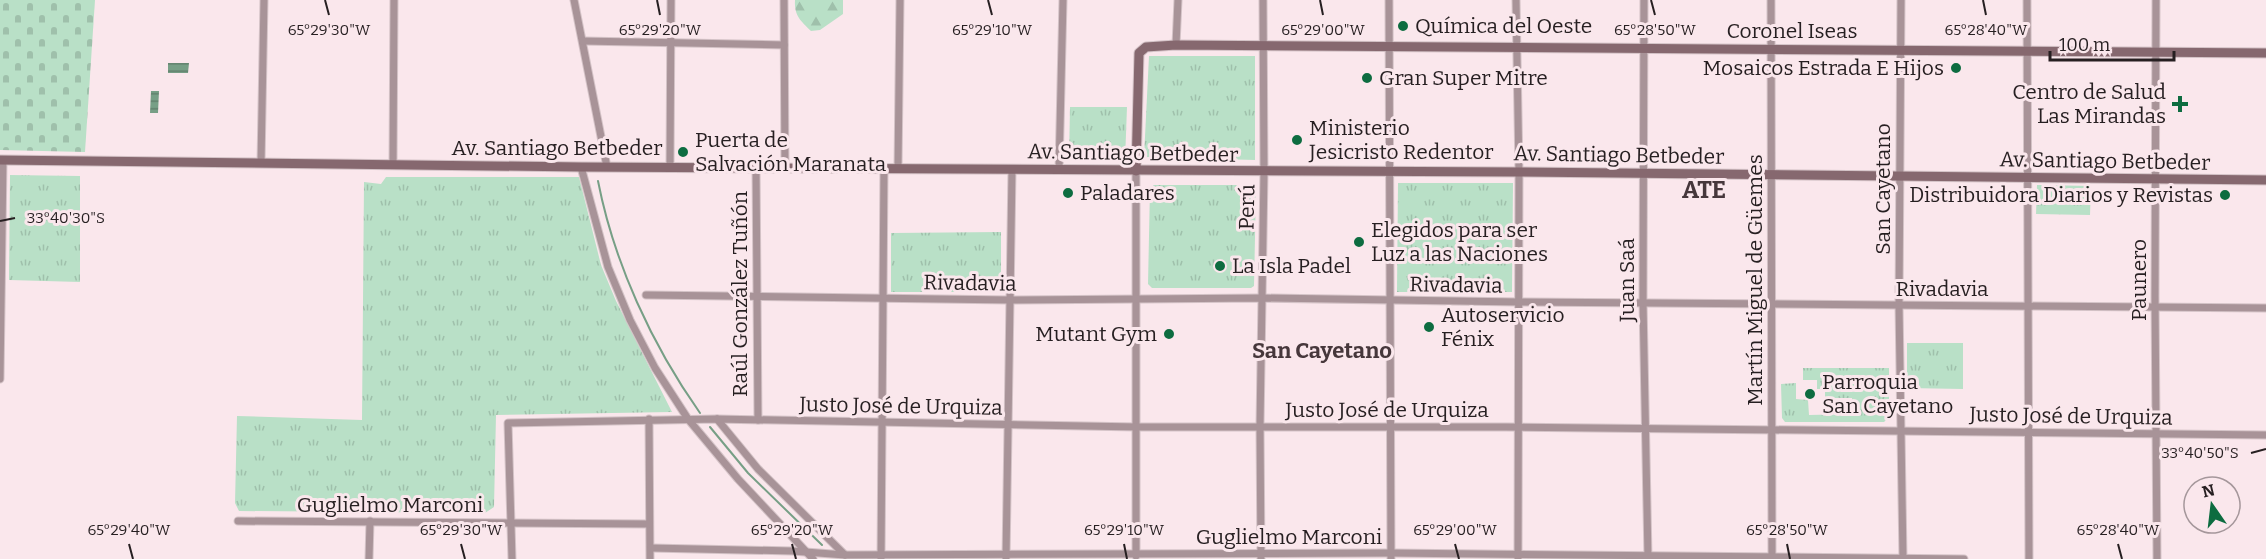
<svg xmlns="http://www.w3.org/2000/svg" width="2266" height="559" font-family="Bitter,serif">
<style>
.grass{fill:url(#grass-tufts)}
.forest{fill:url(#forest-firs)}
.cemetery{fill:url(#cemetery-stones)}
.water{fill:url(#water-rules)}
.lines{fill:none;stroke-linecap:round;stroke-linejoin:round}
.stream{stroke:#779f86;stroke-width:2}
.street-casing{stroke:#d4c3c7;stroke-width:9}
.secondary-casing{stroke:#d4c3c7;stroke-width:11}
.street{stroke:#a89398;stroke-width:7}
.secondary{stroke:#86686f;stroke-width:9}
.ticks{fill:none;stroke:#261f21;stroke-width:2}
.poi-dot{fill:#0d6c40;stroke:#fae7ec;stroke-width:2}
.labels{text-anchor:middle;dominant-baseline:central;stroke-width:6;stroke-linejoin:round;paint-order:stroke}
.poi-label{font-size:21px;fill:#261f21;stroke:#fae7ec;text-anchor:start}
.street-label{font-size:21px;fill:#261f21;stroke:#fae7ec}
.neighbourhood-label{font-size:22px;font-weight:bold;fill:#46373b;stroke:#fae7ec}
.quarter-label{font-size:24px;font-weight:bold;fill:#46373b;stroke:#fae7ec}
.ticks-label{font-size:15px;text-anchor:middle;fill:#261f21;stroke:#fae7ec;stroke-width:6;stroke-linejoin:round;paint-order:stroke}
</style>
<defs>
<pattern id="grass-tufts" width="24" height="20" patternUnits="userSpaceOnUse" patternTransform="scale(1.5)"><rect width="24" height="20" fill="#b9e0c7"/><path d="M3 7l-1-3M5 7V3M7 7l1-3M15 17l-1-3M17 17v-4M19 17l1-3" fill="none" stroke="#9fc0ab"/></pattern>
<pattern id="forest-firs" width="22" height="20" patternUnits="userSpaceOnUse" patternTransform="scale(1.5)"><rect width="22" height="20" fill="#b9e0c7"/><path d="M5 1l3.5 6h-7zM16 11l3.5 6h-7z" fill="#9fc0ab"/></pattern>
<pattern id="cemetery-stones" width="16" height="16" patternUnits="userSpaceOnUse" patternTransform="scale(1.5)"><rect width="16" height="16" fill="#b9e0c7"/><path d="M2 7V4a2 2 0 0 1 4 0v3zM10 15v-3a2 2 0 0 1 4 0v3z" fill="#9fc0ab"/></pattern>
<pattern id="water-rules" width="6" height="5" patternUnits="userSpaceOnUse" patternTransform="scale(1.5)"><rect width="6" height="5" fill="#779f86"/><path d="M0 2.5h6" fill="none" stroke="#61816d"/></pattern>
</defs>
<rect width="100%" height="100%" fill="#fae7ec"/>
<g class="grass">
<path d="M1149,56H1255V160L1144,157Z"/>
<path d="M1070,107H1127L1125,161L1069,160Z"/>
<path d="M10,175L80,176V282L9,280Z"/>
<path d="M386,177H579L601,265L616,301L672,412L496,415L494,507L485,513L239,511L235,503L237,416L362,420L364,182L381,184Z"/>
<path d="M1398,183H1513L1512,292H1397Z"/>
<path d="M1154,185H1252L1256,189L1254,286L1251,288H1152L1148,284L1150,188Z"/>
<path d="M2037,185L2091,186L2090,215L2036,214Z"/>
<path d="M1001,232V292H891V233Z"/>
<path d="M1907,343H1963V389L1907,388Z"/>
<path d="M1803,368H1889V417L1884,422H1785L1782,418L1781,384L1796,383V399L1808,400L1809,415L1852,414V398H1825V389H1817V380H1803Z"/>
</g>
<path class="forest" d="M795,0H843V14L820,30L811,31C801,21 794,16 795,0Z"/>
<path class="cemetery" d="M0,0H95L85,152L0,150Z"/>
<g class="water">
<path d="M168,63H189L188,73H168Z"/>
<path d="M151,91H159L158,113H150Z"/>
</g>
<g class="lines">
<g class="stream">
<path d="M598,181C614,263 652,345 700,413"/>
<path d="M710,427L748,473L822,545"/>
</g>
<defs>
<g id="street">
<path d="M574,0L607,167"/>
<path d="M784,0L785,168"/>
<path d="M1389,0L1391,559"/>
<path d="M1516,0L1519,172L1518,559"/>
<path d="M1644,0L1643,302L1648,558"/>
<path d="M1771,0L1772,559"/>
<path d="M1901,0L1899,305L1903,559"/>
<path d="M2027,0L2029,559"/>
<path d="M2156,0L2155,296L2157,559"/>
<path d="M583,41L784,45"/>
<path d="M1176,45L1178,0"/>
<path d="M261,163L264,0"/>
<path d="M393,165L394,0"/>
<path d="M581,167L608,267L630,320L655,368L688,419L738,479L813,559"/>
<path d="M670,167L671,0"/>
<path d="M756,167L758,420"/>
<path d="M898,168L900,0"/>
<path d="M1059,170L1063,0"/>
<path d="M1136,171V556"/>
<path d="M646,295L1010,300L1262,298L1519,302L2266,308"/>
<path d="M0,379L3,160"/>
<path d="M649,419L650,559"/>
<path d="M717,419L758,469L845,555"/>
<path d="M238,521L649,524"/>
<path d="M651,548L792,551L845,555L1391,553L1964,559"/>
<path d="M369,559L370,521"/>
<path d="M512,559L508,423L717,419L1138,427H1506L2266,435"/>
<path d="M881,559L884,168"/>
<path d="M1006,559L1012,170"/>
<path d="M1261,559L1260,426L1264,172L1263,0"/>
</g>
<g id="secondary">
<path d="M0,160L581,167L1519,172L2266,180"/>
<path d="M1136,171L1139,53L1146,47L1176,45L2266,53"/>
</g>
</defs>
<use href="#street" class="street-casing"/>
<use href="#secondary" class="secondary-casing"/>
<use href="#street" class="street"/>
<use href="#secondary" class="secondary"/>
</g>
<path class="ticks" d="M325,0L329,15M657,0L660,15M988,0L992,15M1320,0L1323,15M1651,0L1655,15M1983,0L1986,15M0,221L15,218M2251,453L2266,449M129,544L133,559M461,544L465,559M792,544L796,559M1124,544L1127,559M1455,544L1459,559M1787,544L1790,559M2118,544L2122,559"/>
<g class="poi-dot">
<circle cx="1403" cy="26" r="6"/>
<circle cx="1956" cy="68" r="6"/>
<circle cx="1367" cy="78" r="6"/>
<path d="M2177 95h6v6h6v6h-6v6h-6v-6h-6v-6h6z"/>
<circle cx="1297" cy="140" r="6"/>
<circle cx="683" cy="152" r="6"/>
<circle cx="1068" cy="193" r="6"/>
<circle cx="2225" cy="195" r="6"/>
<circle cx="1359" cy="242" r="6"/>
<circle cx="1220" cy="266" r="6"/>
<circle cx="1429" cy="327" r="6"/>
<circle cx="1169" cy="334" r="6"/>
<circle cx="1810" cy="394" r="6"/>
</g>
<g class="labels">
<g class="poi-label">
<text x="1415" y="26">Química del Oeste</text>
<text x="1944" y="68" text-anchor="end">Mosaicos Estrada E Hijos</text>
<text x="1379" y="78">Gran Super Mitre</text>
<text x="2166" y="92" text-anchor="end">Centro de Salud<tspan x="2166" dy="24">Las Mirandas</tspan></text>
<text x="1309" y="128">Ministerio<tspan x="1309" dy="24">Jesicristo Redentor</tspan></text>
<text x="695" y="140">Puerta de<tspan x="695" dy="24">Salvación Maranata</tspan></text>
<text x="1080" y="193">Paladares</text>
<text x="2213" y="195" text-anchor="end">Distribuidora Diarios y Revistas</text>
<text x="1371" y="230">Elegidos para ser<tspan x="1371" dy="24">Luz a las Naciones</tspan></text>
<text x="1232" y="266">La Isla Padel</text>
<text x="1441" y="315">Autoservicio<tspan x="1441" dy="24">Fénix</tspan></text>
<text x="1157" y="334" text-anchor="end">Mutant Gym</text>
<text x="1822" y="382">Parroquia<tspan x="1822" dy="24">San Cayetano</tspan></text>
</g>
<g class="street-label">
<text x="1792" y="31">Coronel Iseas</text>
<text x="557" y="148">Av. Santiago Betbeder</text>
<text transform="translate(1133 153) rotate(1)">Av. Santiago Betbeder</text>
<text transform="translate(1619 155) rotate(1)">Av. Santiago Betbeder</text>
<text transform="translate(2105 161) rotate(1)">Av. Santiago Betbeder</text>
<text transform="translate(1883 189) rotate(-90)">San Cayetano</text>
<text transform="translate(1247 207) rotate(-89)">Perú</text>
<text transform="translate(1627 280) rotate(-90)">Juan Saá</text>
<text transform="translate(1755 280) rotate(-90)">Martín Miguel de Güemes</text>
<text transform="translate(2139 280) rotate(-90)">Paunero</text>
<text transform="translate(970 283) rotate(1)">Rivadavia</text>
<text transform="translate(1456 285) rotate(1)">Rivadavia</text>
<text x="1942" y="289">Rivadavia</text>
<text transform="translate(740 294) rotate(-90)">Raúl González Tuñón</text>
<text transform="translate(901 406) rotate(1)">Justo José de Urquiza</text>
<text x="1387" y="410">Justo José de Urquiza</text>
<text transform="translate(2071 416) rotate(1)">Justo José de Urquiza</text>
<text x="390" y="505">Guglielmo Marconi</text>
<text x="1289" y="537">Guglielmo Marconi</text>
</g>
<g class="neighbourhood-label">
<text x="1322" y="350">San Cayetano</text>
</g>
<g class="quarter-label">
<text x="1704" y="190">ATE</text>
</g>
</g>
<g class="ticks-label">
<text x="1655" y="35">65°28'50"W</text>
<text x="1986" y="35">65°28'40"W</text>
<text x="329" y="35">65°29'30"W</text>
<text x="660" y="35">65°29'20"W</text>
<text x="992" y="35">65°29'10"W</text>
<text x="1323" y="35">65°29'00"W</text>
<text x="66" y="223">33°40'30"S</text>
<text x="2200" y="458">33°40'50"S</text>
<text x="129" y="535">65°29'40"W</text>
<text x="461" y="535">65°29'30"W</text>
<text x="792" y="535">65°29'20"W</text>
<text x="1124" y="535">65°29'10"W</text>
<text x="1455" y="535">65°29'00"W</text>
<text x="1787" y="535">65°28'50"W</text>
<text x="2118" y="535">65°28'40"W</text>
</g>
<g transform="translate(2212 505) rotate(346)"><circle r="28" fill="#fae7ec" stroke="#a5979b" stroke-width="1.5"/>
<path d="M0-4.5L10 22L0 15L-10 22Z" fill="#0d6c40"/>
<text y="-9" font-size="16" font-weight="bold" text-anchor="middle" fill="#261f21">N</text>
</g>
<path d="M2050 51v9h124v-9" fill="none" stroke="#261f21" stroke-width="3"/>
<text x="2059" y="51" font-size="18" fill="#261f21" stroke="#fae7ec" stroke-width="4.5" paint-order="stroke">100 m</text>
</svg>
